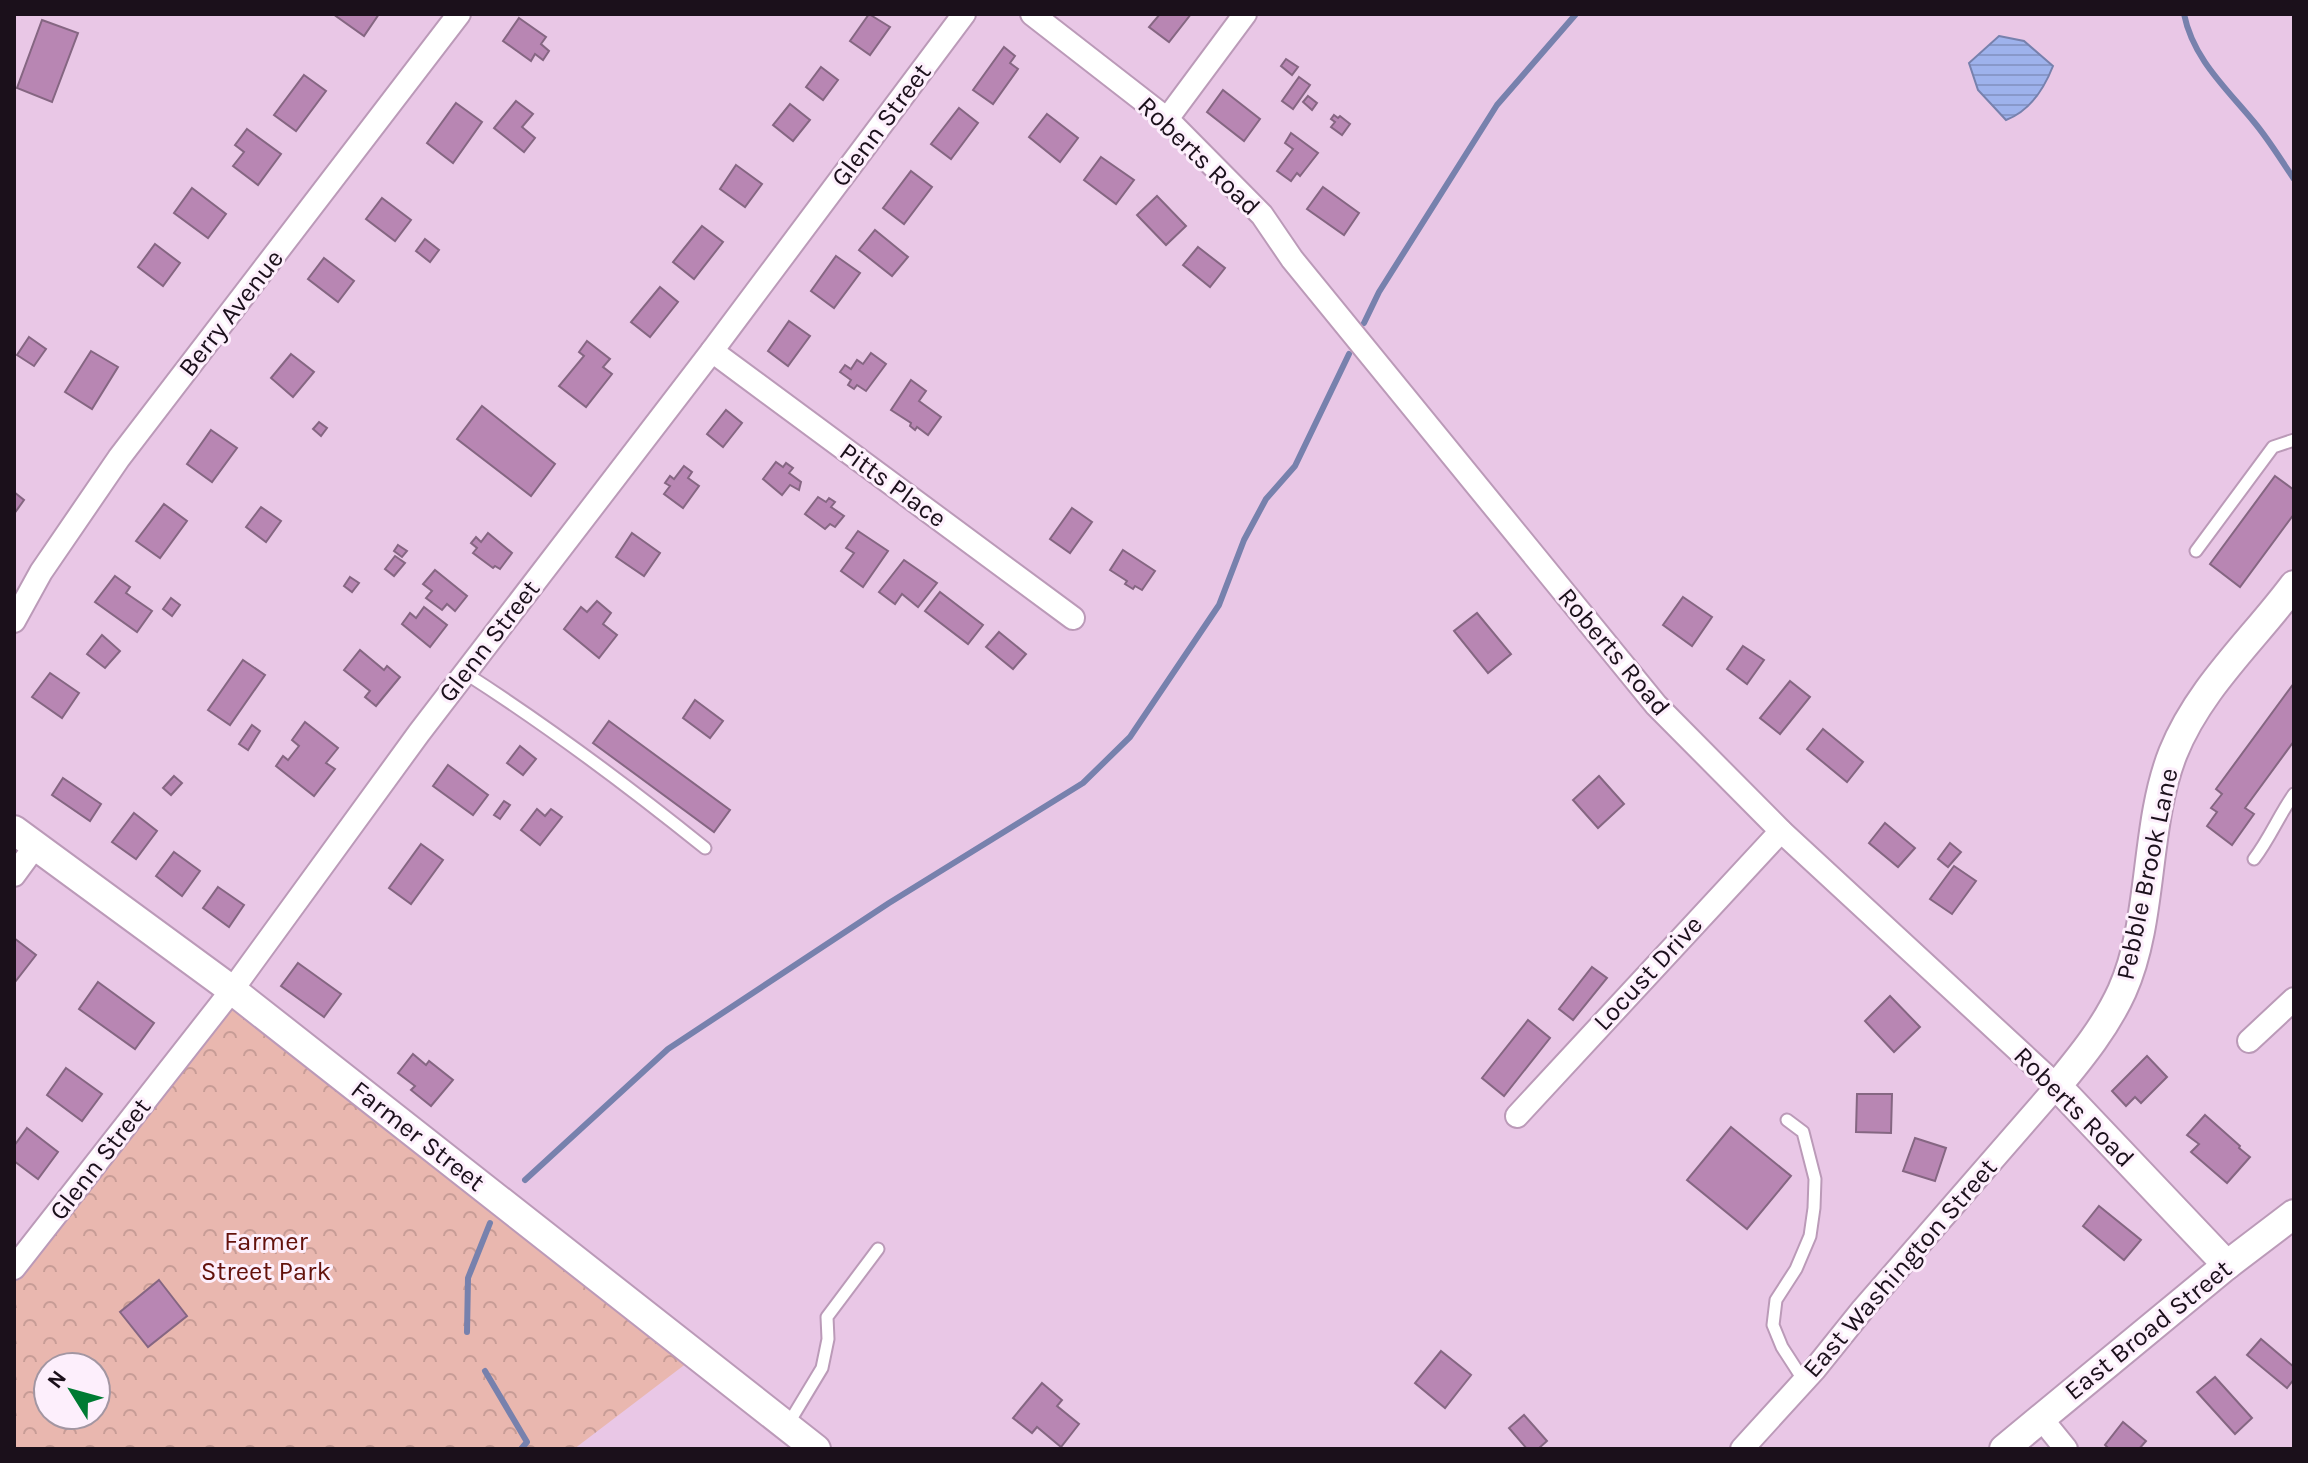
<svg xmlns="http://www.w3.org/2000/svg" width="2308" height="1463" font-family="Karla,sans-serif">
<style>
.park{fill:url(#park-crowns);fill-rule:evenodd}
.water{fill:url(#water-rules);stroke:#7781ad;stroke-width:2}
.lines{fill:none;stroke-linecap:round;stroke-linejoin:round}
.stream{stroke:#7781ad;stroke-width:6}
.building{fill:#b886b3;stroke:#856682;stroke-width:2}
.service-casing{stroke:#bb9ab8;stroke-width:15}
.minor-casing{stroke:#bb9ab8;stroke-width:26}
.tertiary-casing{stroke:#bb9ab8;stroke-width:32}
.service{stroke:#fff;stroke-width:11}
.minor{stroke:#fff;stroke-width:22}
.tertiary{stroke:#fff;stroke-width:28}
.labels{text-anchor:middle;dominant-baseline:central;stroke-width:6;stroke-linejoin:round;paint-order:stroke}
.street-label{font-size:26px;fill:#1b101b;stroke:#fdeffc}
.park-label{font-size:26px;fill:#63110b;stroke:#fdeffc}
</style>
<defs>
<pattern id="park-crowns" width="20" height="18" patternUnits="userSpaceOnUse" patternTransform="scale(2)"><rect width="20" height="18" fill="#e9b7af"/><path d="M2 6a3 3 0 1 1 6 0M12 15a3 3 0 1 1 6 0" fill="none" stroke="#c79c96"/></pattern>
<pattern id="water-rules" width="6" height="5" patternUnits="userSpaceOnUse" patternTransform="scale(2)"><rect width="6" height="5" fill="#9eb2ec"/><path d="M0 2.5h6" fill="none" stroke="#8898ca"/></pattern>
</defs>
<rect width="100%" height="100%" fill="#e9c7e6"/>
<path class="park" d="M226,985L704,1350L574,1449H14V1280ZM48,1367H96V1415H48Z"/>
<path class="water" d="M1999,36L2024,41L2053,66C2044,89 2030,111 2006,120L1978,90L1969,63Z"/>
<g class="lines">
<g class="stream">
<path d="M2184,14C2193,59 2227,89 2254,122C2269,140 2281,160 2294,179"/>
<path d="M1364,323L1379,292L1497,105L1576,14"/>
<path d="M525,1180L668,1049L889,903L1083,783L1130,737L1219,605L1244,540L1266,499L1295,466L1349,354"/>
<path d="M467,1332L468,1278L490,1223"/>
<path d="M485,1371L527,1442L521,1449"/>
</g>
</g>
<g class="building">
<path d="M333,14H379L364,36Z"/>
<path d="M869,14L890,27L870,55L850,41Z"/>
<path d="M1160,14H1191L1169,42L1149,27Z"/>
<path d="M519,18L546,37L541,44L549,51L543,60L535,54L531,61L503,41Z"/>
<path d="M42,20L78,33L52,102L17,88Z"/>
<path d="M1004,47L1015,56L1010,63L1018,69L993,104L973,90Z"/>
<path d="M1286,59L1298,67L1292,75L1281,66Z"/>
<path d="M821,67L838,80L823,100L806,87Z"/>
<path d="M304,75L326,91L296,131L274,115Z"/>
<path d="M1299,77L1310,85L1293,109L1282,101Z"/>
<path d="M1223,90L1260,119L1244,141L1207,112Z"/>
<path d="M1308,96L1317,103L1312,110L1303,102Z"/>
<path d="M516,101L533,114L522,127L535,138L524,152L494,128Z"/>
<path d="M456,103L482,122L453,163L427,143Z"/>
<path d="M790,104L810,120L793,141L773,125Z"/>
<path d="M959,108L978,123L951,159L931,144Z"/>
<path d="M1047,114L1078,138L1060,162L1029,137Z"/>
<path d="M1334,115L1338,118L1340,116L1350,124L1342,135L1331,127L1335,122L1331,119Z"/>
<path d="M247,129L281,154L258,185L233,166L244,152L235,145Z"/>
<path d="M1291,133L1318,153L1300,176L1297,173L1291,181L1277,171L1293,149L1285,143Z"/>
<path d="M1101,157L1134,180L1116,204L1084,180Z"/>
<path d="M736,165L762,184L745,207L720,189Z"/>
<path d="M911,171L932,187L904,224L883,208Z"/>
<path d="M1323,187L1359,213L1344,235L1307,209Z"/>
<path d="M192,188L226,214L208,238L174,213Z"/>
<path d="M1157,196L1186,226L1166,245L1137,215Z"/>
<path d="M382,198L411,220L395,241L366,219Z"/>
<path d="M702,226L723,242L694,279L673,262Z"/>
<path d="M875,230L908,257L892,276L859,250Z"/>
<path d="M425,239L439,250L430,262L416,251Z"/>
<path d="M155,244L180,263L163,286L138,267Z"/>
<path d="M1198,247L1225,268L1210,287L1183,265Z"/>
<path d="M836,256L860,273L834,308L811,291Z"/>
<path d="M324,258L354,281L338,302L308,279Z"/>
<path d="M660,287L678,302L650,337L631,322Z"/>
<path d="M789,321L810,336L788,366L768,351Z"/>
<path d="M29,337L46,349L34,366L17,355Z"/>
<path d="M587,341L610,359L603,367L612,374L586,407L559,386L584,356L579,352Z"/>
<path d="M91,351L118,367L92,409L65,392Z"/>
<path d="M871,353L886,364L866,391L857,385L854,389L848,385L851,380L840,372L845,365L851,369L857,360L863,364Z"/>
<path d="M291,354L314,372L293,397L271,378Z"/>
<path d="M911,380L926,391L919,401L941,417L928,435L917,427L915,430L910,426L911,423L891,410Z"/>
<path d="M482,406L555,464L531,496L457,439Z"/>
<path d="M726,410L742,423L723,447L707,434Z"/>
<path d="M319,422L327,428L321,436L313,429Z"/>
<path d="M211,430L237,448L212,482L187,464Z"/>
<path d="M776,462L783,467L786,463L793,468L789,473L801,482L799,490L790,485L782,495L763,479Z"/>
<path d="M684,466L692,472L688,478L699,486L683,508L664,494L670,486L665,483L670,476L674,479Z"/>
<path d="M2275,476L2294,490V514L2240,587L2210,564Z"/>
<path d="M14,492L24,500L14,514Z"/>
<path d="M818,497L826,502L829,498L835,502L831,507L844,516L835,527L830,524L825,529L805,514Z"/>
<path d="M164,504L187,521L160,558L136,541Z"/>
<path d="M261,507L281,521L266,542L246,527Z"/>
<path d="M1072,508L1092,522L1070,553L1050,539Z"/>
<path d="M858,531L888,551L863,587L841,571L854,553L846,548Z"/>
<path d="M488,533L512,553L500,569L495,566L493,568L473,553L477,548L471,543L476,537L481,542Z"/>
<path d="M632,533L660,553L644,576L616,557Z"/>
<path d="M398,545L407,551L402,557L394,551Z"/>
<path d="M1123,550L1155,571L1142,590L1135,586L1133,589L1125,584L1127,581L1110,570Z"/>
<path d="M395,556L405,563L394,576L385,569Z"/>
<path d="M904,560L937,583L918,607L902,594L895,604L879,592Z"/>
<path d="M435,570L467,596L455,611L447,604L442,610L426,598L432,591L423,584Z"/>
<path d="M115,576L130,587L126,593L152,611L137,632L95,602Z"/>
<path d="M350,577L359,583L352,592L344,586Z"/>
<path d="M940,592L983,625L968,644L925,611Z"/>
<path d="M1683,597L1712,617L1692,646L1663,625Z"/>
<path d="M171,598L180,605L172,616L163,609Z"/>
<path d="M597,601L611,613L603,624L617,635L599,658L564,629L581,607L587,612Z"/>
<path d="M424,607L447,625L430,647L402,624L410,613L416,618Z"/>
<path d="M1477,613L1511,654L1488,673L1454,631Z"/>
<path d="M999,632L1026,654L1013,669L986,647Z"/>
<path d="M102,635L120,651L105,668L87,654Z"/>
<path d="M1743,646L1764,660L1747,684L1727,669Z"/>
<path d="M360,650L384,670L387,666L400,677L376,706L365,697L370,691L344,670Z"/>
<path d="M243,660L265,675L230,725L208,710Z"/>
<path d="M50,673L79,693L62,718L32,697Z"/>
<path d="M1790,681L1810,697L1780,734L1760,718Z"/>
<path d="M2294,683V741L2245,808L2254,814L2232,845L2207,826L2217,812L2211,808L2222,794L2216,789Z"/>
<path d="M695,700L723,721L710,738L683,718Z"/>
<path d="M609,721L730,810L714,832L593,743Z"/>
<path d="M305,722L338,748L326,763L335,769L314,796L276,766L283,756L288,760L299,746L292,740Z"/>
<path d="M252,725L260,731L248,750L239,744Z"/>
<path d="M1823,729L1863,762L1847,782L1807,749Z"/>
<path d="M520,746L536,759L523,775L507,763Z"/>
<path d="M448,765L488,795L473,815L433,786Z"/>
<path d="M174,776L182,783L171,795L163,788Z"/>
<path d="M1599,776L1624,804L1598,828L1573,800Z"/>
<path d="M63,778L101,804L90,821L52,795Z"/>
<path d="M504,801L510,805L500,819L494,815Z"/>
<path d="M537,809L545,816L551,809L562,817L540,845L521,830Z"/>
<path d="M134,813L157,831L136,859L112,842Z"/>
<path d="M1885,823L1915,848L1898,867L1869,843Z"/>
<path d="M1950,843L1961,852L1948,867L1938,859Z"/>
<path d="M421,844L443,860L411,904L389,888Z"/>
<path d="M174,852L200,871L182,896L156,876Z"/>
<path d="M1954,866L1976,881L1952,914L1930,899Z"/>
<path d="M218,887L244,905L229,927L203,908Z"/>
<path d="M14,938L36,955L15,982H14Z"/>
<path d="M298,963L341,994L324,1017L281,986Z"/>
<path d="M1592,967L1607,978L1573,1020L1559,1009Z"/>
<path d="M98,982L154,1023L135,1049L79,1009Z"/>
<path d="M1890,996L1920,1027L1894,1052L1865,1021Z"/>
<path d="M1528,1020L1550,1038L1504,1096L1482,1078Z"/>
<path d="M413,1054L426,1065L429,1061L453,1080L431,1106L411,1090L415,1086L398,1073Z"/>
<path d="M2147,1056L2167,1077L2141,1103L2135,1097L2126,1106L2112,1091Z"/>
<path d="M66,1068L102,1094L82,1121L47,1095Z"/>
<path d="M1857,1094H1892L1891,1133L1856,1132Z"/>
<path d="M2205,1115L2240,1146L2239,1148L2250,1157L2227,1183L2191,1152L2199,1144L2187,1135Z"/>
<path d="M1731,1127L1791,1176L1747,1229L1687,1180Z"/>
<path d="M27,1128L58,1152L38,1179L14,1161V1146Z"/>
<path d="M1915,1138L1946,1148L1935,1181L1903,1171Z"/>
<path d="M2099,1206L2141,1240L2124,1260L2083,1226Z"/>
<path d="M159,1280L187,1316L148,1347L120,1312Z"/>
<path d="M2261,1339L2294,1367V1379L2287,1388L2247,1355Z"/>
<path d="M1441,1351L1471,1375L1445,1408L1415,1383Z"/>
<path d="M2215,1377L2252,1418L2235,1434L2197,1392Z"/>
<path d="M1042,1383L1062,1400L1057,1406L1079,1424L1061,1447L1037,1427L1032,1433L1013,1418Z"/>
<path d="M1524,1415L1547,1441L1538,1449H1527L1509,1428Z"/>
<path d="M2123,1422L2146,1441L2139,1449H2109L2105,1445Z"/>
</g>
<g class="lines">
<defs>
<g id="service">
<path d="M2196,551L2273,447L2294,440"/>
<path d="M465,673C548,726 628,786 705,848"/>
<path d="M2254,859C2270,838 2279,815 2294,794"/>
<path d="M1787,1120L1803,1132L1815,1179L1814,1208L1810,1236L1796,1269L1776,1300L1773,1325L1782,1347L1804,1381"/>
<path d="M787,1426L822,1368L828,1339L827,1317L878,1249"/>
</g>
<g id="minor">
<path d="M1032,14L1167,119L1262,215L1292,259L1656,705L1781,831L2057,1086L1863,1309L1814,1370L1742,1449"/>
<path d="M1167,119L1245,14"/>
<path d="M712,351L1073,618"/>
<path d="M14,621L41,572L119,458L459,14"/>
<path d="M14,875L36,845"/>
<path d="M2249,1041L2294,999"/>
<path d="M1517,1116L1781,831"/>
<path d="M14,1268L232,990L419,733L712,351L964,14"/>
<path d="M2040,1417L2066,1449"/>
</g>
<g id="tertiary">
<path d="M14,830L232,990L816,1449"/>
<path d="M2227,1265L2057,1086C2082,1056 2106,1026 2122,991C2154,920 2144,826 2173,753C2199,688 2253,640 2294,585"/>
<path d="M2004,1449L2227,1265L2294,1214"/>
</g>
</defs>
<use href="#service" class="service-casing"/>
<use href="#minor" class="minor-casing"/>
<use href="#tertiary" class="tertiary-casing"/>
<use href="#service" class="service"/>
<use href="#minor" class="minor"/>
<use href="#tertiary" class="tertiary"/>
</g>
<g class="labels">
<g class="street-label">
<text transform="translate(881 125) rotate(-53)">Glenn Street</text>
<text transform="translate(1199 156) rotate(44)">Roberts Road</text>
<text transform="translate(231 313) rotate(-52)">Berry Avenue</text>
<text transform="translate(893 485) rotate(36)">Pitts Place</text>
<text transform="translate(489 641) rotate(-52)">Glenn Street</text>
<text transform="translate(1614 652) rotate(50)">Roberts Road</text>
<text transform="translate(2147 874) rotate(-78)">Pebble Brook Lane</text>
<text transform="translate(1648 973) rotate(-47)">Locust Drive</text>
<text transform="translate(2074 1107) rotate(45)">Roberts Road</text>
<text transform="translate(418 1136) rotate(38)">Farmer Street</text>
<text transform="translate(100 1159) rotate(-52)">Glenn Street</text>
<text transform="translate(1900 1268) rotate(-49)">East Washington Street</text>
<text transform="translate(2148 1330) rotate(-39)">East Broad Street</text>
</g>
<g class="park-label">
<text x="266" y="1241">Farmer<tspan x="266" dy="30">Street Park</tspan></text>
</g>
</g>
<rect width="2308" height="1463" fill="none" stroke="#1b101b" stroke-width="32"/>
<g transform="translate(72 1391) rotate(307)"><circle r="38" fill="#fdeffc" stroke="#a396a2" stroke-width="2"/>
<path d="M0-6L14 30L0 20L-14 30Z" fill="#007b33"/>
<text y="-12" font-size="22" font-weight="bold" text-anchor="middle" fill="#1b101b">N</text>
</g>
</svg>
